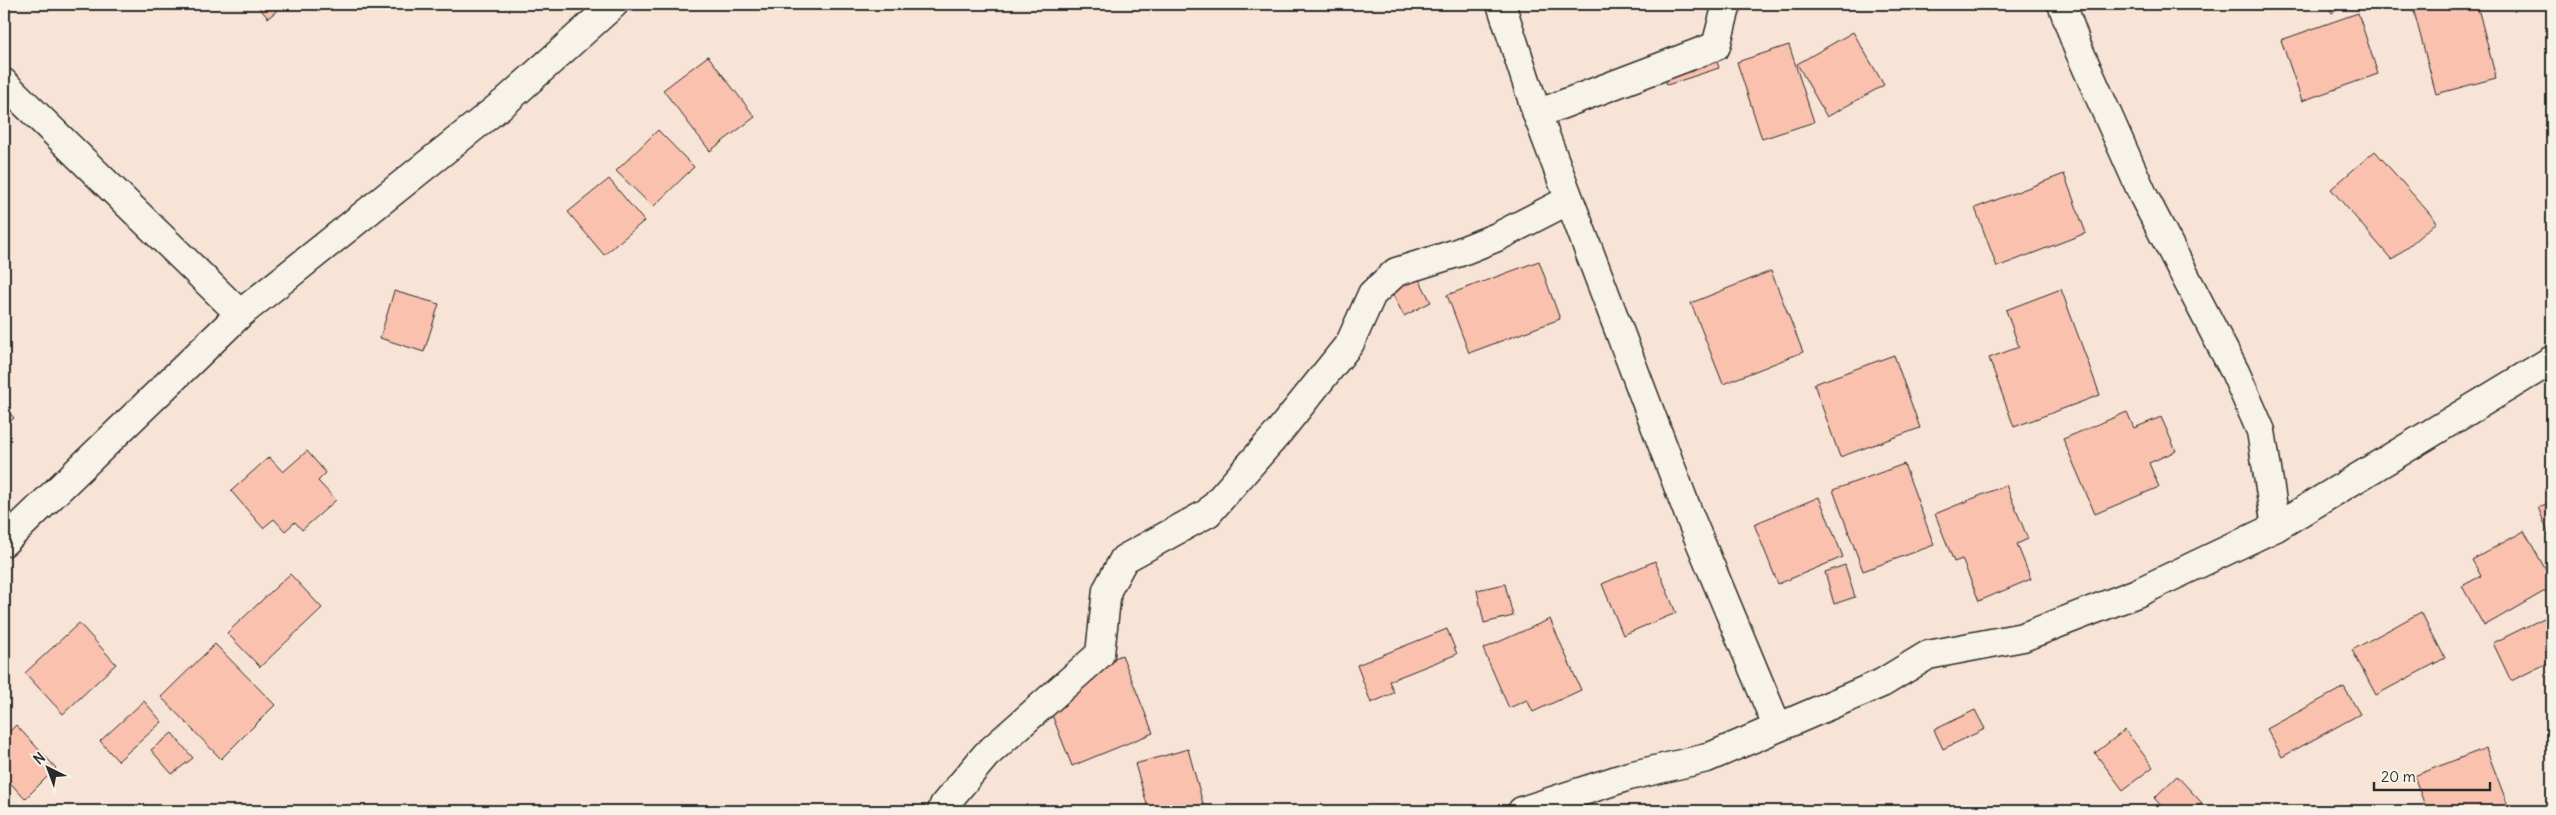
<svg xmlns="http://www.w3.org/2000/svg" width="2556" height="815" font-family="Delius,sans-serif">
<style>
.building{fill:#f9c1ae;stroke:#2b2b2b}
.lines{fill:none;stroke-linecap:round;stroke-linejoin:round}
.minor-casing{stroke:#2b2b2b;stroke-width:31}
.minor{stroke:#f7f3e8;stroke-width:28}
</style>
<rect width="100%" height="100%" fill="#f8e4d7"/>
<filter id="ink" filterUnits="userSpaceOnUse"><feTurbulence type="fractalNoise" baseFrequency=".02" numOctaves="2"/><feDisplacementMap in="SourceGraphic" scale="10" xChannelSelector="R" yChannelSelector="G"/><feConvolveMatrix kernelMatrix="1 2 1 2 8 2 1 2 1" color-interpolation-filters="sRGB"/></filter>
<g filter="url(#ink)">
<g class="building">
<path d="M256,4H285L268,18Z"/>
<path d="M2326,4H2347L2332,13Z"/>
<path d="M2412,4H2477L2496,78L2436,94Z"/>
<path d="M2358,13L2378,74L2302,101L2281,40Z"/>
<path d="M1853,32L1884,85L1827,117L1797,64Z"/>
<path d="M1710,40L1719,68L1667,85L1658,57Z"/>
<path d="M1789,45L1814,122L1762,139L1737,62Z"/>
<path d="M708,56L755,117L710,151L663,90Z"/>
<path d="M658,130L694,167L653,207L616,171Z"/>
<path d="M2375,151L2437,222L2392,260L2331,189Z"/>
<path d="M2064,174L2086,233L1997,267L1975,208Z"/>
<path d="M609,179L644,221L604,255L568,212Z"/>
<path d="M1539,261L1560,319L1469,353L1447,295Z"/>
<path d="M1412,266L1431,302L1404,316L1385,280Z"/>
<path d="M1771,271L1803,352L1723,384L1691,303Z"/>
<path d="M2061,289L2100,395L2014,427L1989,358L2019,347L2006,310Z"/>
<path d="M394,291L439,304L424,352L380,338Z"/>
<path d="M1894,355L1920,428L1840,457L1814,384Z"/>
<path d="M4,406L14,418L4,427Z"/>
<path d="M2127,412L2134,428L2161,417L2176,451L2149,463L2159,487L2095,514L2063,439Z"/>
<path d="M307,451L326,473L318,481L336,500L302,530L295,522L285,531L274,519L263,528L231,491L269,457L283,472Z"/>
<path d="M1904,464L1934,545L1863,571L1833,490Z"/>
<path d="M2006,485L2028,539L2017,544L2031,579L1979,601L1962,559L1954,562L1935,514Z"/>
<path d="M1819,497L1843,557L1778,584L1754,524Z"/>
<path d="M2552,502V543L2538,507Z"/>
<path d="M2524,531L2552,581V587L2484,626L2462,586L2481,576L2472,560Z"/>
<path d="M1655,561L1676,613L1623,635L1602,584Z"/>
<path d="M1845,565L1855,597L1834,604L1825,572Z"/>
<path d="M290,574L322,608L260,667L227,633Z"/>
<path d="M1505,584L1513,616L1484,623L1477,590Z"/>
<path d="M2421,612L2445,658L2376,695L2352,650Z"/>
<path d="M2552,614V661L2511,681L2493,643Z"/>
<path d="M1550,619L1581,690L1533,712L1527,700L1509,708L1483,649Z"/>
<path d="M79,623L116,664L63,714L25,673Z"/>
<path d="M1447,629L1457,654L1389,681L1394,693L1371,703L1357,665Z"/>
<path d="M215,644L275,705L221,759L161,697Z"/>
<path d="M1122,655L1153,733L1072,766L1041,687Z"/>
<path d="M2344,687L2360,714L2282,757L2267,729Z"/>
<path d="M144,701L162,722L118,761L100,741Z"/>
<path d="M1975,710L1985,729L1943,749L1934,730Z"/>
<path d="M16,725L56,768L25,799L4,776V737Z"/>
<path d="M2125,730L2153,767L2123,790L2095,753Z"/>
<path d="M172,733L193,758L172,774L151,750Z"/>
<path d="M2486,748L2510,811H2427L2414,776Z"/>
<path d="M1188,749L1205,811H1149L1135,764Z"/>
<path d="M2177,776L2202,803L2194,811H2166L2154,798Z"/>
</g>
<g class="lines">
<defs>
<g id="minor">
<path d="M1501,4L1537,114L1689,515L1777,726"/>
<path d="M4,83L240,314"/>
<path d="M1537,114L1716,46L1727,4"/>
<path d="M2276,527L2552,360"/>
<path d="M4,542L240,314L505,102L614,4"/>
<path d="M942,811L944,805L986,755L1100,654L1107,590L1124,559L1208,513L1278,433L1350,343L1372,294L1396,272L1457,253L1497,237L1569,200"/>
<path d="M1522,811L1629,776L1707,758L1882,683L1928,655L2023,637L2137,593L2276,527L2261,431L2235,372L2144,197L2077,46L2062,4"/>
</g>
</defs>
<use href="#minor" class="minor-casing"/>
<use href="#minor" class="minor"/>
</g>
</g>
<rect width="2556" height="815" fill="none" stroke="#f7f3e8" stroke-width="20"/>
<rect x="10" y="10" width="2536" height="795" fill="none" stroke="#2b2b2b" stroke-width="2" filter="url(#ink)"/>
<g transform="translate(48 768) rotate(318)" stroke="#f7f3e8" stroke-width="4" paint-order="stroke">
<path d="M0-4L9 19L0 12L-9 19Z" fill="#2b2b2b"/>
<text y="-8" font-size="14" font-weight="bold" text-anchor="middle" fill="#2b2b2b">N</text>
</g>
<path d="M2374 782v8h116v-8" fill="none" stroke="#2b2b2b" stroke-width="2.5"/>
<text x="2381" y="782" font-size="15" fill="#2b2b2b" stroke="#f7f3e8" stroke-width="4" paint-order="stroke">20 m</text>
</svg>
